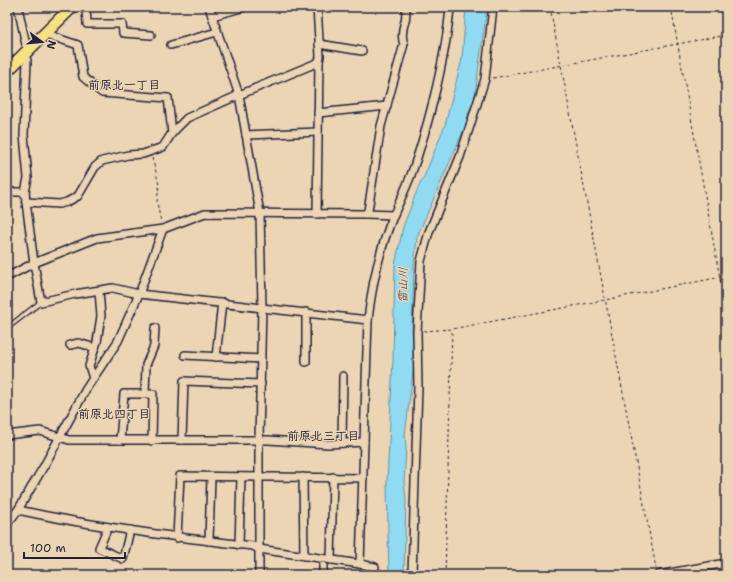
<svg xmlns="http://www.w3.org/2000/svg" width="733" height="582" font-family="'Shantell Sans','Klee One',sans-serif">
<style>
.water{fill:#90dbf1;stroke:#6491a8}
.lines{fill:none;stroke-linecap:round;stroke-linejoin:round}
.service-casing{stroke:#22223b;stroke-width:6}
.minor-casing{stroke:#22223b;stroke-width:10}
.primary-casing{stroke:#22223b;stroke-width:14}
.path{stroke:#22223b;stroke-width:1;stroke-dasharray:3 3;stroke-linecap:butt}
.service{stroke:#ebd5b4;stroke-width:3.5}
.minor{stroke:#ebd5b4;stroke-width:7}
.primary{stroke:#f7e281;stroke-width:11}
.labels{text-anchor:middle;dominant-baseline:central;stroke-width:3;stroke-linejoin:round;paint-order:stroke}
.neighbourhood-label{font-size:12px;font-weight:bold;fill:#22223b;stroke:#ebd5b4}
.water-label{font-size:12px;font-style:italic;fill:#38475f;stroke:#ebd5b4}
</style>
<rect width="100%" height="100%" fill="#ebd5b4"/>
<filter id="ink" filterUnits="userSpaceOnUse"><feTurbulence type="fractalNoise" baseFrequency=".025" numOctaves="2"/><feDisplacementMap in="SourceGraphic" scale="8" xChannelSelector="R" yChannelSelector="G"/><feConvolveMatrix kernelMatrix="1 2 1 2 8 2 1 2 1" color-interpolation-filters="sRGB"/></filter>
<g filter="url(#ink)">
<path class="water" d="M466,7H487L474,102L470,109L465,127L417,237L414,265L412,328L414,364L405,435L406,447L404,483L406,499L404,569L403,575H389L387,483L393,359L395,265L403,227L418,188L424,177L445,125L462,59Z"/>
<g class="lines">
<defs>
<path id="service" d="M7,328L41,302"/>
<g id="minor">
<path d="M18,7L26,45L30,48"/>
<path d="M86,7L87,24H122L123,33L151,35"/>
<path d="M209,7L239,95L260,213L262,307L259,440V575"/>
<path d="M212,16L245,7"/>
<path d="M49,30L51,36L78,45L83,77L102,93L168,98L172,133"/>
<path d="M319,44L362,51"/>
<path d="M171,45L217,32"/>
<path d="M24,55L27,60L24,135L28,178L25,192L26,202L34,263L41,302L75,294L113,288L139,294L368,320"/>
<path d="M318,113L387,106"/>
<path d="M246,135L318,132"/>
<path d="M7,192H25"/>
<path d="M26,202L59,204L67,202L78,196L95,167L102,161L128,155L143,154L163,147L172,133L187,118L239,95L319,62L320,56L317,7"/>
<path d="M317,214L319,62"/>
<path d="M366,214L393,215"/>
<path d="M7,277L34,263L97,238L163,229L205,213L365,214L368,211L381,126L404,44C401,37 403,27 405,21C406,17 406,11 406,7"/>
<path d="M70,345L79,343L95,348"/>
<path d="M185,355L261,359"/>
<path d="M216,357L222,302"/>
<path d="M306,362V312"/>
<path d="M93,378L89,366L97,342L101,316L99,291"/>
<path d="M145,394L146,365L154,346L155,328"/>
<path d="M7,435L40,431L69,440H268L328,444L364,442"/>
<path d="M120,440L124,394H153L152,441"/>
<path d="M182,440L184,381L261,384"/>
<path d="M342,443L343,376"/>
<path d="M303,477L304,556"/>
<path d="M18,510C95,527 174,537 253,546L259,549L360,564"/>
<path d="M7,524L18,510L44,466L86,389L118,341L139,294L163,229"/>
<path d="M108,527L99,548L123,559L130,530"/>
<path d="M177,538L180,476L363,478"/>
<path d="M209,541L211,477"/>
<path d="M239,545L241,477"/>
<path d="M331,560L333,477"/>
<path d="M323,566V575"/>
<path d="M373,575L375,567L360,564L368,320C372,283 380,248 394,214C400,201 406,188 411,175C422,145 430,115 437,85C443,59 448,33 450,7"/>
<path d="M412,575L418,387L417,332L421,261L429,232L460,157L485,79L493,7"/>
<path d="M658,575L726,563"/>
</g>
<path id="primary" d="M7,71L72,7"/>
</defs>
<use href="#service" class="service-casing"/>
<use href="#minor" class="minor-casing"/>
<use href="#primary" class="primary-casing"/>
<g class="path">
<path d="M550,7L656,568"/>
<path d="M671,7L726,312"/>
<path d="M493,78L726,35"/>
<path d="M152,158L156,172L159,185L157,202L161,223"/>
<path d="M424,331L452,329L605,300L726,276"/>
<path d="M445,575L452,329"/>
</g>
<use href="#service" class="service"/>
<use href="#minor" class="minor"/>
<use href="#primary" class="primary"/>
</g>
</g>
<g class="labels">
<g class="neighbourhood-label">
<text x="124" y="85">前原北一丁目</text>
<text x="114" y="414">前原北四丁目</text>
<text x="323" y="436">前原北三丁目</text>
</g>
<g class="water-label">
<text transform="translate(403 285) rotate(-89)">雷山川</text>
</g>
</g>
<rect width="733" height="582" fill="none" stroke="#ebd5b4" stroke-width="24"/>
<rect x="12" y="12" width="709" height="558" fill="none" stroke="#22223b" stroke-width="1.5" filter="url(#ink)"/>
<g transform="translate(42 42) rotate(106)" stroke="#ebd5b4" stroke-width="3" paint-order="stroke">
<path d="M0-3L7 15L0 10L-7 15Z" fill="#22223b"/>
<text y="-6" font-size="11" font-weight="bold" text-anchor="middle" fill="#22223b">N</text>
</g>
<path d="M24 552v6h101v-6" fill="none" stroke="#22223b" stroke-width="2"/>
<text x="30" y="552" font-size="12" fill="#22223b" stroke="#ebd5b4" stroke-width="3" paint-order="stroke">100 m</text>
</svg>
